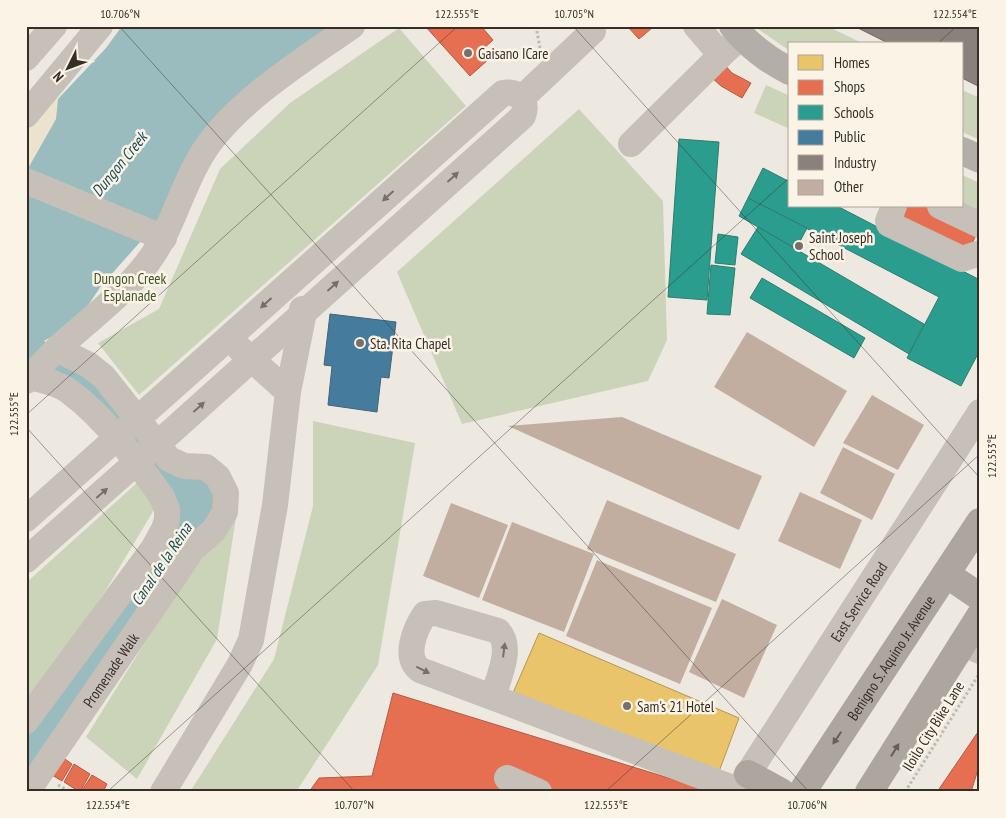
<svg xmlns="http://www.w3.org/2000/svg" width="1006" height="818" font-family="'PT Sans Narrow',sans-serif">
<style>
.green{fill:#cbd4b9}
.plaza{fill:#ece3ce}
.water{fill:#9abcbf}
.homes{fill:#e9c46a;stroke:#b49756}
.shops{fill:#e76f51;stroke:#b25c44}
.schools{fill:#2a9d8f;stroke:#2e7c70}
.public{fill:#457b9d;stroke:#41647a}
.industry{fill:#8a817c;stroke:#716862}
.building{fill:#c2aea0}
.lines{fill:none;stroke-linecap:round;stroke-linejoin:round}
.path{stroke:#beb9b1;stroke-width:3;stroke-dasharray:2.5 2.5;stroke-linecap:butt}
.minor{stroke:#c6c0b8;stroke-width:26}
.major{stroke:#b4aea8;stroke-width:28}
.highway{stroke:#aca69f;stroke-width:28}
.minor-bridge{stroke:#c6c0b8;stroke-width:26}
.oneway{fill:#777068}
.oneway2{fill:#665e57}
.ticks{fill:none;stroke:#372e27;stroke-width:1;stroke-opacity:0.45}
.poi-dot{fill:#776f68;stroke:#faf3e6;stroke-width:2}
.labels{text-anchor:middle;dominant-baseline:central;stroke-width:5;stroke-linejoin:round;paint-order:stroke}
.poi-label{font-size:15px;fill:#372e27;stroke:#faf3e6;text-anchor:start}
.park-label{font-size:15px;fill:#405629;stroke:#faf3e6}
.street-label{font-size:15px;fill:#372e27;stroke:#faf3e6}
.water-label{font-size:16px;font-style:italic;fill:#1a4e5a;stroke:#faf3e6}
.neatline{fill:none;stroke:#372e27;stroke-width:2}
.ticks-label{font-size:12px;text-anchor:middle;fill:#372e27}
</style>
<rect width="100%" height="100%" fill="#ede9e0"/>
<g class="green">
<path d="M827,26L864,44H790V51L755,27Z"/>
<path d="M399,28L466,106L139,395L98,343L159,309L220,169L290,103Z"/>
<path d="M766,85L790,96V129L754,113Z"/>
<path d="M962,90L980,98V140L962,132Z"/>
<path d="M579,109L663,201L667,340L648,381L462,424L397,272Z"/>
<path d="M962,175L980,183V218L962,206Z"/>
<path d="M313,421L415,443L378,665L296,792H190L274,659L313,506Z"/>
<path d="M138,482L155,508L106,590L26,706V583Z"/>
<path d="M237,511L217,639L137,779L86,737L167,607Z"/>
</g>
<path class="plaza" d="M49,86L58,99L56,119L26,172V115Z"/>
<path class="water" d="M122,26H332L275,66L157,223L101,286L83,313L57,334L44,341L65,354L226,493L26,792V721L167,519L98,417L26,376V172L56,119L58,99L106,48Z"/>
<path class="homes" d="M539,633L739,718L717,777L513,693Z"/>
<g class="shops">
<path d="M425,26H481L493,40L483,49L490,58L470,76Z"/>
<path d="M627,26H651L652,28L639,39Z"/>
<path d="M723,63L732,73L751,83L742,98L721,86L710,76Z"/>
<path d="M898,206H932L979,228L966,257L890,222Z"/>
<path d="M393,693L711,791L309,792L319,778L372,776Z"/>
<path d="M980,729V763L971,792H937Z"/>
<path d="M62,757L72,764L62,781L52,775Z"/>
<path d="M74,764L90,774L80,792L64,782Z"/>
<path d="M92,775L107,784L103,792H81Z"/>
</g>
<g class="schools">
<path d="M679,139L719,142L707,300L668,297Z"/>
<path d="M763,168L790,182V206H837L980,280V350L961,386L907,358L939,297L748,198Z"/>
<path d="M748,198L807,228L796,249L739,216Z"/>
<path d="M758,227L924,324L909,354L741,254Z"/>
<path d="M718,234L738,237L735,265L715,263Z"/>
<path d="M711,265L735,268L730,315L707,314Z"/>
<path d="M762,278L865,338L854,358L750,298Z"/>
</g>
<path class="public" d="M330,314L396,322L389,378L381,377L377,412L328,405L332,366L324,365Z"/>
<path class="industry" d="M854,26H980V87L962,78V44H890Z"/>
<g class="building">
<path d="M747,332L847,391L814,447L714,387Z"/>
<path d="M872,395L924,425L898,470L843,443Z"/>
<path d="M622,417L762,476L739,530L508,426Z"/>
<path d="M843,447L895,474L872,520L820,493Z"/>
<path d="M800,492L862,520L840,569L778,541Z"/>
<path d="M607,500L736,554L716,602L587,549Z"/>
<path d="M451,503L508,525L479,598L423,576Z"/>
<path d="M512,522L594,554L564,632L482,600Z"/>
<path d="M597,560L712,608L680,684L566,636Z"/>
<path d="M722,599L777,625L744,698L689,672Z"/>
</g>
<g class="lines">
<g class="path">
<path d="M536,26L540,48"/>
<path d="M58,785L71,792"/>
<path d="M905,792L979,674"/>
</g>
<g class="minor">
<path d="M696,26L721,55L733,44"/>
<path d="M26,58L54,26"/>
<path d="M522,98L593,31"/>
<path d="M26,115L100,26"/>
<path d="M631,144L721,55"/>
<path d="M26,181L164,238"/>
<path d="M894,206L888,221L889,224L962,259L980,253"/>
<path d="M940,206L980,225"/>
<path d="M240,349L288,392"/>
<path d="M26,381C37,370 47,358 58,348C89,320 122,296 148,262C171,231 179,196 197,163C225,108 302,61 352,26"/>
<path d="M143,414L503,93C518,90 529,101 523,116L163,439"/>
<path d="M26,519L111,443"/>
<path d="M26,560L131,467"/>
<path d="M962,643L980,651"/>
<path d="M493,697C498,678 514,647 498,631L436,613L425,614C415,629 403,657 420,670L738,790"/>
<path d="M26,721L153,549L164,529L167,519V509L162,497C136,460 106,419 70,392C59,383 44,381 30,377"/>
<path d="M507,778L539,792"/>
<path id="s1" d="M737,791L980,412"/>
<path id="s2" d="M27,792L193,549L214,530L225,512L226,493L218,477L206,467L184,466L169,459L104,377L89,365L57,349"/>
<path d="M163,792L240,664L251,640L275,505L288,392L304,312L302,309"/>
</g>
<g class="major">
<path d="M733,26C747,44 769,61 790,71"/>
<path d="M962,151L980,159"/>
</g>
<g class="highway">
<path d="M946,574L980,597"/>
<path d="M748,774L781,792"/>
<path id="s3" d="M802,792L980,522"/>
<path d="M869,792L980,616"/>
</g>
<g class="minor-bridge">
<path d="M111,443L143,414"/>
<path d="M131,467L163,439"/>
</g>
</g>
<defs><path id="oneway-solid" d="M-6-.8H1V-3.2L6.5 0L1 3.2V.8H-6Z" transform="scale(1.25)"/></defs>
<g class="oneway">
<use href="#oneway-solid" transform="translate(453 177) rotate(-42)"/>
<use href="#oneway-solid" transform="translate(388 196) rotate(138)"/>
<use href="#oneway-solid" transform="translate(333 286) rotate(-42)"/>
<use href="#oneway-solid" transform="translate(266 303) rotate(138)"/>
<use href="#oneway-solid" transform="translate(199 407) rotate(-42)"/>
<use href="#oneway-solid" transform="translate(102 493) rotate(-41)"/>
<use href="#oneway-solid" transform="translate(504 650) rotate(-83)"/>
<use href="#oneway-solid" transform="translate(423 670) rotate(27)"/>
</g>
<g class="oneway2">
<use href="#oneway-solid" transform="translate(837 738) rotate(124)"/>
<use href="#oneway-solid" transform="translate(895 750) rotate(-58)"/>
</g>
<path class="ticks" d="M119,26L809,792M573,26L980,478M937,44L957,26M26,415L458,26M26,427L355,792M107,792L790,177M605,792L980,454"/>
<g class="poi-dot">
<circle cx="468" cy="53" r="5"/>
<circle cx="799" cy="246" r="5"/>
<circle cx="360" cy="343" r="5"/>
<circle cx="627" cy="706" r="5"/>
</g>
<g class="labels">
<g class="poi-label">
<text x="478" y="53">Gaisano ICare</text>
<text x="809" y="237">Saint Joseph<tspan x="809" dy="17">School</tspan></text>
<text x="370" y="343">Sta. Rita Chapel</text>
<text x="637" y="706">Sam's 21 Hotel</text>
</g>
<g class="park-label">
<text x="130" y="278">Dungon Creek<tspan x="130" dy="17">Esplanade</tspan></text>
</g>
<g class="street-label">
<text stroke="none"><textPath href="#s1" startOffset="225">East Service Road</textPath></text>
<text stroke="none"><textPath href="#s3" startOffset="161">Benigno S. Aquino Jr. Avenue</textPath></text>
<text stroke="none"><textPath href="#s2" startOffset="148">Promenade Walk</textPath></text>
<text transform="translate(933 726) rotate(-58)">Iloilo City Bike Lane</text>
</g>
<g class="water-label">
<text transform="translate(119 164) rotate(-51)">Dungon Creek</text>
<text transform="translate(161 564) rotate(-56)">Canal de la Reina</text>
</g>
</g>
<rect width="1006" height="818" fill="none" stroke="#faf3e6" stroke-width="55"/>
<rect x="788" y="42" width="175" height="165" fill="#faf3e6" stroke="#aca49a"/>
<rect x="798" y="55" width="25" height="15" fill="#e9c46a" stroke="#aca49a"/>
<text x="834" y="68" font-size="15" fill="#372e27">Homes</text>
<rect x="798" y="80" width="25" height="15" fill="#e76f51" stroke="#aca49a"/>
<text x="834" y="92" font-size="15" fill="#372e27">Shops</text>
<rect x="798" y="105" width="25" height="15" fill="#2a9d8f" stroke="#aca49a"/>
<text x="834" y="118" font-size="15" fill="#372e27">Schools</text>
<rect x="798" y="130" width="25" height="15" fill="#457b9d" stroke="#aca49a"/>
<text x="834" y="142" font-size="15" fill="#372e27">Public</text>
<rect x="798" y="155" width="25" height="15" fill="#8a817c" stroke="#aca49a"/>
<text x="834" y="168" font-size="15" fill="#372e27">Industry</text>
<rect x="798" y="180" width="25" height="15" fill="#c2aea0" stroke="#aca49a"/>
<text x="834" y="192" font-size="15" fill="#372e27">Other</text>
<g transform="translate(68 68) rotate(228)" stroke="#faf3e6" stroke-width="4" paint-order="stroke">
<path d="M0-4L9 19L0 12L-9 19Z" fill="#372e27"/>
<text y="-8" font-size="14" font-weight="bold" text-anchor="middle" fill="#372e27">N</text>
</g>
<rect x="28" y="28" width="950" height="762" class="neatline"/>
<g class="ticks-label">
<text x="120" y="18">10.706°N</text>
<text x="457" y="18">122.555°E</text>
<text x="574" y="18">10.705°N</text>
<text x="955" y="18">122.554°E</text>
<text transform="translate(14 414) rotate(-90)" y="4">122.555°E</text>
<text transform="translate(992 456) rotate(-90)" y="4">122.553°E</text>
<text x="108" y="809">122.554°E</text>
<text x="354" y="809">10.707°N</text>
<text x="606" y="809">122.553°E</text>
<text x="807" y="809">10.706°N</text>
</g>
</svg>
